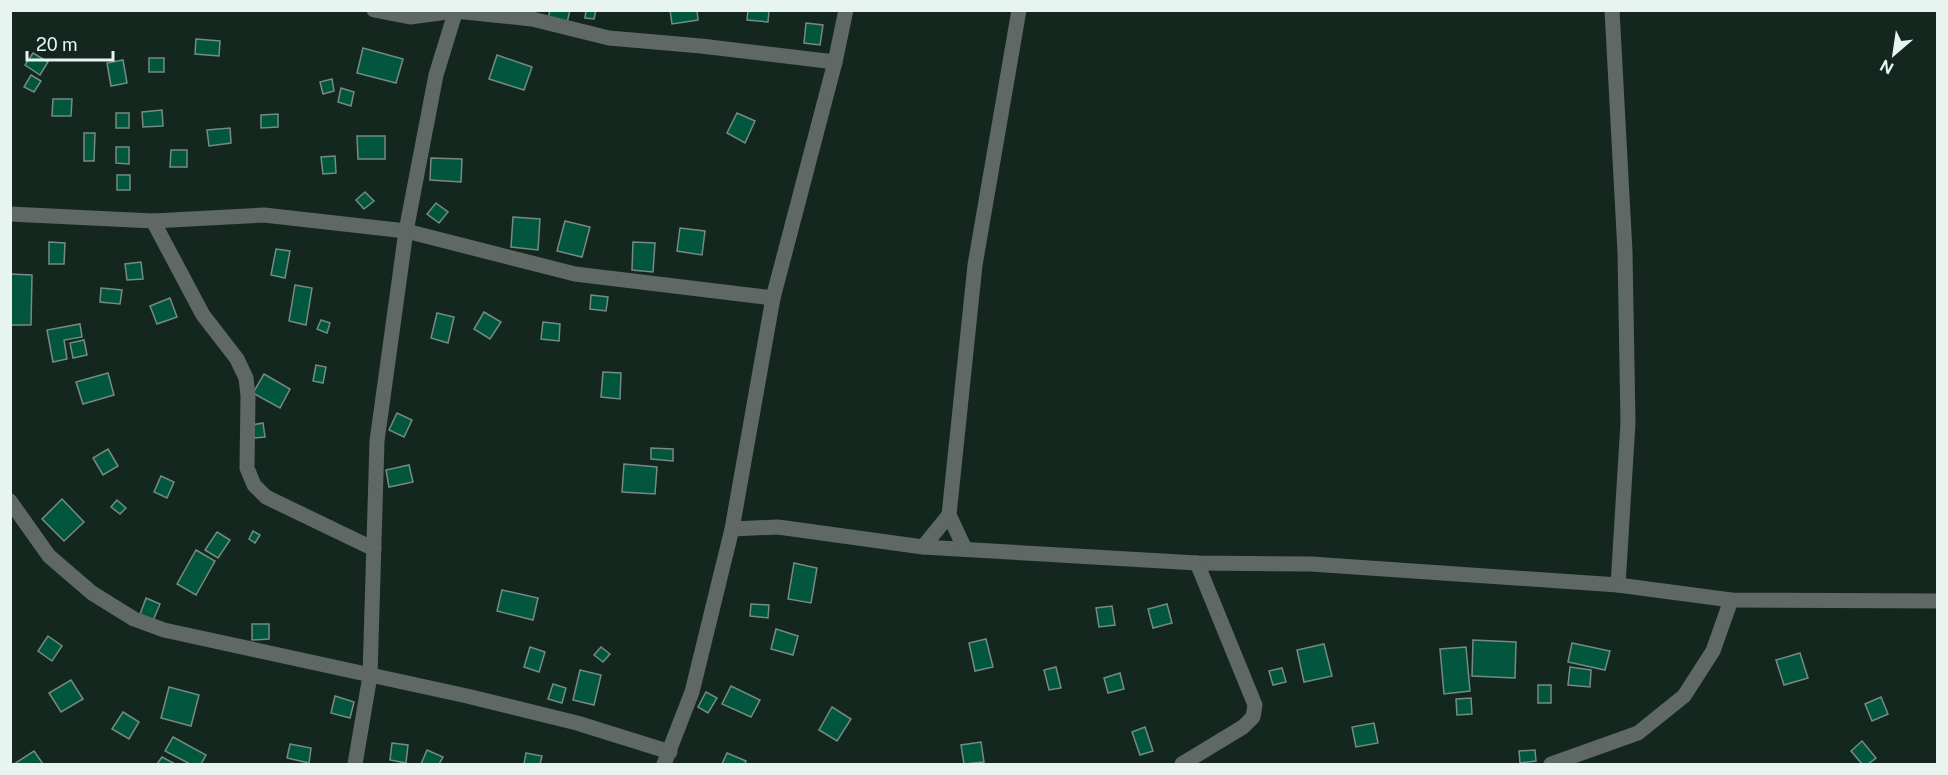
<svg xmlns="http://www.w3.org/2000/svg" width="1948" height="775" font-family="'Public Sans',sans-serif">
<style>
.building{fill:#03563e;stroke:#758b81;stroke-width:1.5}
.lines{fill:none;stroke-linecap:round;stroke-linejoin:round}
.street{stroke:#5f6864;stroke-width:15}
</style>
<rect width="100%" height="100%" fill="#14271f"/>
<g class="building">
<path d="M550,10H570L567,23L548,19Z"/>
<path d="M586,10H596L594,19L585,18Z"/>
<path d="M670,10H697L698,20L672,24Z"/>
<path d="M748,10H769L768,22L747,20Z"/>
<path d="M806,23L823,25L820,45L804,43Z"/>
<path d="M196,39L220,41L219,56L195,54Z"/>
<path d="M363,48L403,59L396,83L357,73Z"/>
<path d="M33,53L48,62L40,75L25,65Z"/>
<path d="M497,55L532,67L524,90L489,79Z"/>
<rect x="149" y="58" width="15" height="14"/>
<path d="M123,60L127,83L111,86L107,63Z"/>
<path d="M31,75L41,81L34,92L24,87Z"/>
<path d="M332,79L334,91L323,94L320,82Z"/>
<path d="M341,88L354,92L351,106L338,102Z"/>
<path d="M53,99H72L71,116H52Z"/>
<path d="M162,110L163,126L143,127L142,112Z"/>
<rect x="116" y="113" width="13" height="15"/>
<path d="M737,113L755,121L745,143L727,133Z"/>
<path d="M278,114V127L261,128V115Z"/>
<path d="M230,128L231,143L209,146L207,130Z"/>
<path d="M84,133H95L94,161H84Z"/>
<path d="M357,136H385V159H358Z"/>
<path d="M116,147H129V164L116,163Z"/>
<path d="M171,150H187V167H170Z"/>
<path d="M335,156L336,173L323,174L321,157Z"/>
<path d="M431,158L462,159L461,182L430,180Z"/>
<rect x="117" y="175" width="13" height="15"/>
<path d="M365,192L374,201L364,209L356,200Z"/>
<path d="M436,203L448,212L439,223L427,214Z"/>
<path d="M513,217L540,219L538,250L511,247Z"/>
<path d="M565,221L590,227L582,257L557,251Z"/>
<path d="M680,228L705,231L702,255L677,251Z"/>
<path d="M49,242L65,243L64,264H49Z"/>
<path d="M633,242L655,243L653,272L632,270Z"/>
<path d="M276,249L290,251L285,278L271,275Z"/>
<path d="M141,262L143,279L127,280L125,264Z"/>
<path d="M10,274L32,275L31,325H11Z"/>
<path d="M295,285L312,288L306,325L289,321Z"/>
<path d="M101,288L122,290L120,304L100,302Z"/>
<path d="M591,295L608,297L606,311L590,309Z"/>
<path d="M170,298L177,317L157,324L150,306Z"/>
<path d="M484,312L501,322L490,339L474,329Z"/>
<path d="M437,313L454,317L448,343L431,338Z"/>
<path d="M321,320L330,323L327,333L317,329Z"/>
<path d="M543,322L560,324L559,341L541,339Z"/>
<path d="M80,324L82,337L64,340L67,359L53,362L47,330Z"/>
<path d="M84,340L87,355L73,358L70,343Z"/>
<path d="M316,365L326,367L323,383L313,381Z"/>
<path d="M603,372L621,373L620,399L601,397Z"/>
<path d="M108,373L114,395L83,404L76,382Z"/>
<path d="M264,374L290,389L280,408L253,393Z"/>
<path d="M397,413L412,420L404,437L389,430Z"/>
<path d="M263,423L265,437L254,438L252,425Z"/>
<path d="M651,448L673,449V461L651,459Z"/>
<path d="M108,449L118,466L103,475L93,458Z"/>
<path d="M624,464L657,467L655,494L622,492Z"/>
<path d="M409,465L413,482L389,487L386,470Z"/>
<path d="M161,476L174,482L167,498L154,492Z"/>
<path d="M62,499L84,522L64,541L42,519Z"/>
<path d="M117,500L126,508L120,514L111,507Z"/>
<path d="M253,531L260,535L255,543L249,539Z"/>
<path d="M217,532L230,540L218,558L205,550Z"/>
<path d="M196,550L215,561L196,595L177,584Z"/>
<path d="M794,563L817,568L811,603L788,599Z"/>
<path d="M502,590L538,598L533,620L497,611Z"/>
<path d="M146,598L160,604L152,623L139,617Z"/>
<path d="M751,604L769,605L768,618L750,616Z"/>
<path d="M1167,604L1172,623L1153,628L1148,609Z"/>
<path d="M1112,606L1115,625L1099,627L1096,608Z"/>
<path d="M252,624H269V639L252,640Z"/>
<path d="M776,629L798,636L793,655L771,649Z"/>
<path d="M48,636L62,646L52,661L38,651Z"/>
<path d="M986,639L993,667L975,671L969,643Z"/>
<path d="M1473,640L1516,642L1515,678L1472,676Z"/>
<path d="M1572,643L1610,651L1605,670L1568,662Z"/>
<path d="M1324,644L1332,676L1304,682L1297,650Z"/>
<path d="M530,647L545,652L539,672L524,667Z"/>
<path d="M601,647L610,654L603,662L594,655Z"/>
<path d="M1466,647L1470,691L1444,694L1440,649Z"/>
<path d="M1800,653L1808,678L1784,685L1776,660Z"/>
<path d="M1056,667L1061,688L1049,690L1044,670Z"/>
<path d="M1570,667L1591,670L1590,687L1568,685Z"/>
<path d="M1282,668L1286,682L1273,685L1269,671Z"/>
<path d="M580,670L601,675L594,705L573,700Z"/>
<path d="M1120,673L1124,689L1108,693L1104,678Z"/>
<path d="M71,680L83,699L61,712L49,693Z"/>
<path d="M553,684L566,688L562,703L548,699Z"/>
<rect x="1538" y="685" width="13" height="18"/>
<path d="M731,686L760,700L751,717L722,704Z"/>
<path d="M169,687L199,695L191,726L161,718Z"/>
<path d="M706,692L717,698L708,713L698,707Z"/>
<path d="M335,696L354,702L350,718L331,713Z"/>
<path d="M1881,697L1888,714L1872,721L1865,704Z"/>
<path d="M1471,698L1472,714L1457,715L1456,699Z"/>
<path d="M832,707L851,719L837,741L819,730Z"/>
<path d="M123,712L139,722L129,739L112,729Z"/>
<path d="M1374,723L1378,743L1356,747L1352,727Z"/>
<path d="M1145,727L1153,751L1140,755L1132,732Z"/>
<path d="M173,737L206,755L201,764H190L165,751Z"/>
<path d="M1862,741L1876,758L1868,764H1862L1851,751Z"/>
<path d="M981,742L984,762L964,764L961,745Z"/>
<path d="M392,743L408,745L406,763L390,760Z"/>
<path d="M290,744L311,748L309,763L287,758Z"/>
<path d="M427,750L443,757L439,764H421Z"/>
<path d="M1535,750L1536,761L1520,763L1519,751Z"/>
<path d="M34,751L43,764H14Z"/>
<path d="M526,753L542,756L540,764H524Z"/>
<path d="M727,753L746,761L745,764H722Z"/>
<path d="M162,757L175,764H157Z"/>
</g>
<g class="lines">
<g class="street">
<path d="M374,10L410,17L455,11L532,19L609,38L701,46L835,62"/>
<path d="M1612,10L1625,252L1628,423L1618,585"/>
<path d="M10,214L153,221L264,215L406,231L575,274L773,298"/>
<path d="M153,221L203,315L237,359L246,378L248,396L247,468L254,485L266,497L374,549"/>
<path d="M10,501L49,556L92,593L134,619L164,630L467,696L577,723L670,752"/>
<path d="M732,529L778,527L923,547L1197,563L1311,564L1618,585L1731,600L1938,601"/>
<path d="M923,547L949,515"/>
<path d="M965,549L949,515L975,265L1019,10"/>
<path d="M355,764L370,676L377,441L406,231L436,75L456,10"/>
<path d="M664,764L692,692L732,529L773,298L835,62L846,10"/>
<path d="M1182,764L1243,727L1253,717L1255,705L1197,563"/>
<path d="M1551,764L1638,733L1684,696L1713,651L1731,600"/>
</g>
</g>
<rect width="1948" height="775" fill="none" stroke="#e8f4ef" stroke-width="24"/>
<g transform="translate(1894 54) rotate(209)" stroke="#14271f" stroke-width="4.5" paint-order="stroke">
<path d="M0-4.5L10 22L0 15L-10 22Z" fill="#e8f4ef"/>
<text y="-9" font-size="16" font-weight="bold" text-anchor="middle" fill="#e8f4ef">N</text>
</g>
<path d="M27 51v9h86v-9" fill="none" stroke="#e8f4ef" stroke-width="3"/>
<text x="36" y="51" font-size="18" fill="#e8f4ef" stroke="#14271f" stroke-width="4.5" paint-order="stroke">20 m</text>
</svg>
